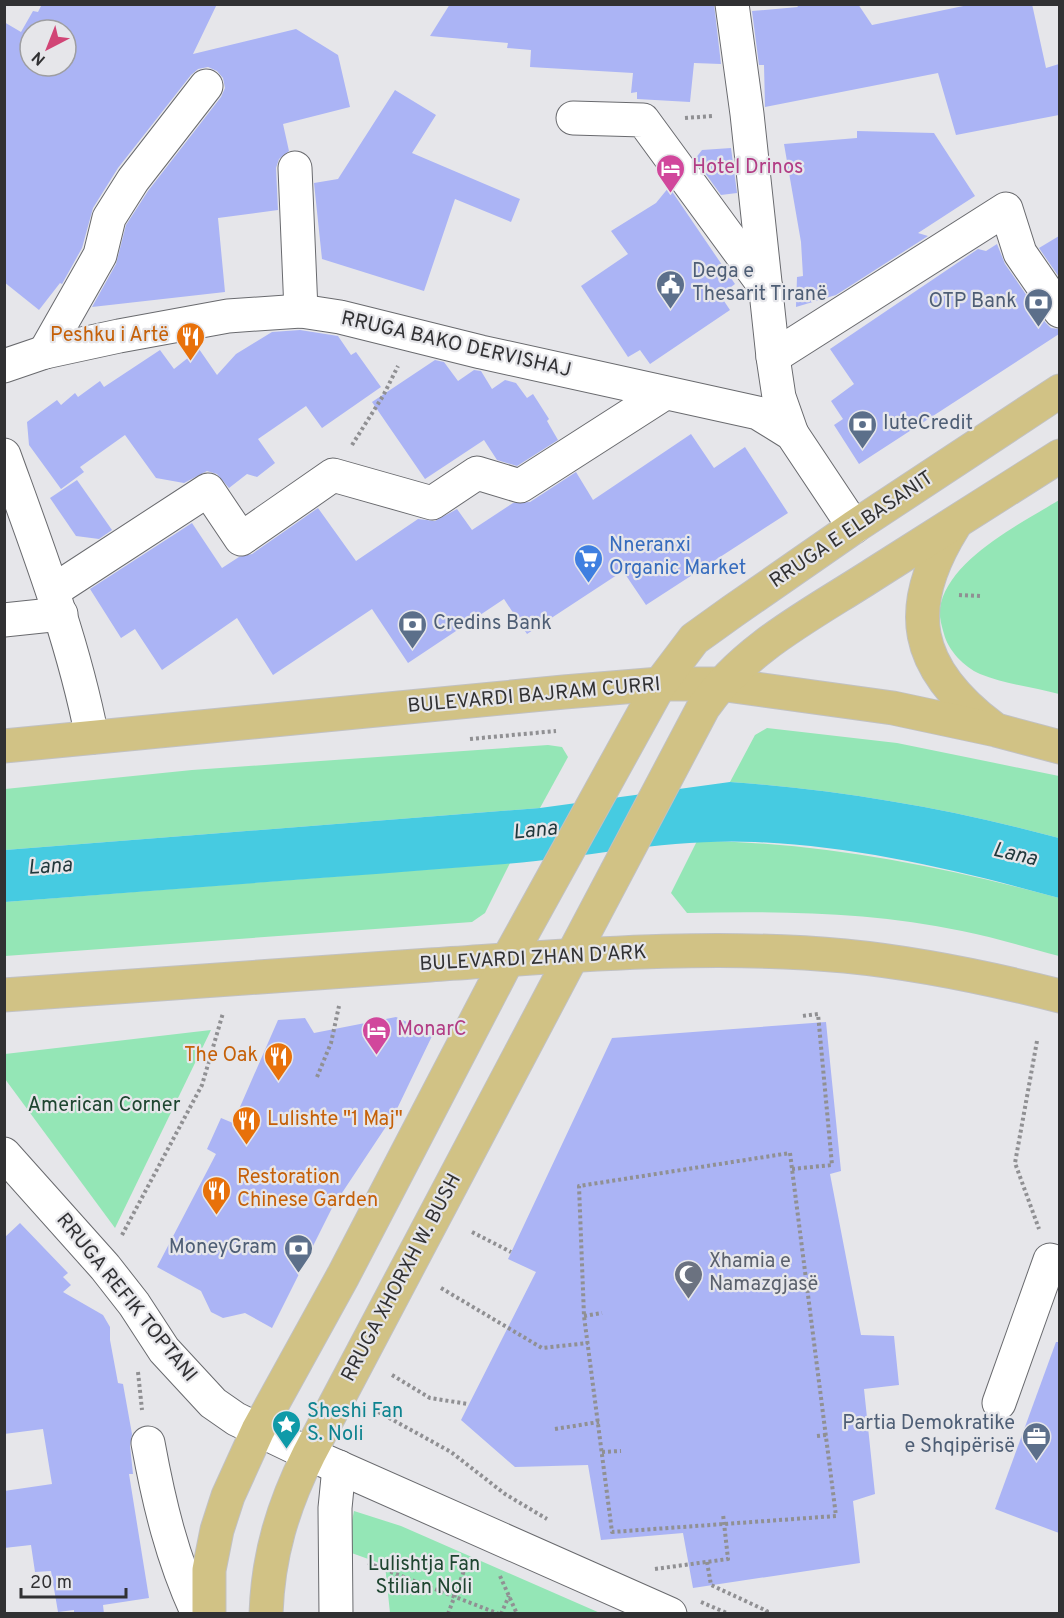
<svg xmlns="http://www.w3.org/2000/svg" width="1064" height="1618" font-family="Overpass,sans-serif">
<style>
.green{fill:#94e6b6}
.water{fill:#46cbe1}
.building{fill:#abb4f5;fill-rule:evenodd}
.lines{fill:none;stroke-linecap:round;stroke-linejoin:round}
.minor-casing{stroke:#696a6e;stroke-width:35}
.major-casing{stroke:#c1c1c2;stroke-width:35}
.path{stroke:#909093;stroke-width:4;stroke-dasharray:3 3;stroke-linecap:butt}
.minor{stroke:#fff;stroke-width:33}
.major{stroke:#d1c285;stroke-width:33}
.labels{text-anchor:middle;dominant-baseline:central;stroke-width:4.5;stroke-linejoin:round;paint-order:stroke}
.hotel-label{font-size:20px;fill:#b23c85;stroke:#e6e6ea;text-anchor:start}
.service-label{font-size:20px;fill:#4e5e75;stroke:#e6e6ea;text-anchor:start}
.food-label{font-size:20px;fill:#c56008;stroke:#e6e6ea;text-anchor:end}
.street-label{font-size:20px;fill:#313133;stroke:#e6e6ea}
.shop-label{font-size:20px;fill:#366cbe;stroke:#e6e6ea;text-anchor:start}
.park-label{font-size:20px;fill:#1e4530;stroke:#e6e6ea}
.worship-label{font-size:20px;fill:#5b616d;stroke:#e6e6ea;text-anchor:start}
.culture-label{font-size:20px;fill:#0d838f;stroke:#e6e6ea;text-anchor:start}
.water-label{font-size:21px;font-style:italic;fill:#21383c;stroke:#e6e6ea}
</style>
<rect width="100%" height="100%" fill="#e6e6ea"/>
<g class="green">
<path d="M1059,500V694C1034,687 1004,684 980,674C964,667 948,650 944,634C941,624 938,613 941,603C953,557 1022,523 1059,500Z"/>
<path d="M767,728L897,743L1059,776V838C952,809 841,790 730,782L755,735Z"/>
<path d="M548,745L562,747L568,757L540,808L5,850V789L192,770Z"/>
<path d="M697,841C821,842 940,866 1059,898V956C1027,948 994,937 962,931C871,912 779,911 687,913L671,893Z"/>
<path d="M510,863L485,913L472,922L5,956V902Z"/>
<path d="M211,1030L115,1228L5,1079V1054Z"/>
<path d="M354,1511L401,1526L600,1613H390L385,1565L346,1551Z"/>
</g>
<path class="water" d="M730,782C841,790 952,809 1059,838V898C961,871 858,846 755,842C671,838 589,857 505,864C339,877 171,889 5,902V850L540,808Z"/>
<g class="building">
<path d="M42,4H217L193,54L296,29L338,55L350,107L283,124L289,151L279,159L276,168L278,210L218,218L225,292L92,307L116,264L126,225L148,191L221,97L225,88L223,78L217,71L208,67L198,69L191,75L118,168L93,208L82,248L62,284L60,283L39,310L4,282V22L21,32L33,11L38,12ZM30,30H66V66H30Z"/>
<path d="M450,4H714L721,64L694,63L690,102L637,99V92L631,93L633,73L530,67L531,50L507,48L508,43L430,36Z"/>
<path d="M796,4H858L872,25L973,4H1032L1046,68L1059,64V115L956,135L938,73L765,107L764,65H759L752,11L798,7Z"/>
<path d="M395,90L436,115L412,153L520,199L511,222L455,199L424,291L322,259L314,183L338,179Z"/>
<path d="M857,131L934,133L975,196L918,233L928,236L836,295L796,307L797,277L803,276L801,242L784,144L857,138Z"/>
<path d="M731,148L737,193L721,195L695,159L702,150Z"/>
<path d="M669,187L735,284L720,295L730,310L650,364L640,350L628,357L581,286L628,254L611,231L656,203Z"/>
<path d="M1059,236V277L1039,248Z"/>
<path d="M997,244L1005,264L1045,322L1051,328L1059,329V334L859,464L834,425L843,419L831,401L854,384L830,349L978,249L986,251Z"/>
<path d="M300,330L338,336L351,355L356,352L381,387L322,428L306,406L258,439L275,463L257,477L247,474L229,488L217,474L207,471L184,483L156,478L125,435L80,467L84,472L61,489L29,445L27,422L57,400L61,405L75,393L78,397L100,381L104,387L160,350L174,369L199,349L217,375L236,354L272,332Z"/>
<path d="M435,360L444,362L458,381L474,370L481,371L492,389L505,380L516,383L527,398L533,394L549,419L547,421L558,440L517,466L497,460L484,440L425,479L372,402Z"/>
<path d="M691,434L714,468L745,447L788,513L646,605L623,571L527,634L504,599L408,663L372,609L273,675L237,618L162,670L135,629L121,638L90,589L192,523L222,568L239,557L252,554L318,508L356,561L418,519L435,521L457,509L472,530L513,503L530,502L576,472L593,500Z"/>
<path d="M77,480L112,530L99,539L76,536L50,498Z"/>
<path d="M396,1017L433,1034L395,1113L332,1208L272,1328L245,1313L223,1318L211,1312L201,1291L157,1267L216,1154L207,1149L221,1118L233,1123L278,1020L305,1018L314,1033Z"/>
<path d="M826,1022L841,1171L830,1174L861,1335L894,1336L899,1385L864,1389L875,1494L853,1501L860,1563L693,1588L683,1533L601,1540L588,1465L515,1467L461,1420L536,1272L508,1259L612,1038Z"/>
<path d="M20,1223L68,1273L63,1277L71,1285L63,1292L103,1315L110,1327V1340L118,1383L123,1384L132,1434L130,1446L133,1474H129L149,1598L103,1605L104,1614H74V1610L58,1612L51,1571L35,1572L31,1545L4,1548V1491L52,1484L43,1429L4,1434V1238Z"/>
<path d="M1056,1342H1059V1533L995,1509Z"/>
</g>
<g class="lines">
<defs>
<g id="minor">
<path d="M732,4L747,114L773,357L779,397L792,434"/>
<path d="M573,118L643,120L766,288"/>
<path d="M295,168L301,311"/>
<path d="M45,352L100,255L109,218L133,180L206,86"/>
<path d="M773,357L1006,209L1020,253L1060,311"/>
<path d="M4,366L45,352L119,336L228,316L301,311L340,317L481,352L758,413L792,434L854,527"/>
<path d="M4,455C38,549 73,640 92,737"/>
<path d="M53,591L208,490L241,539L333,475L432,503L477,473L520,486L665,393"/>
<path d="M4,620L61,614"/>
<path d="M4,1154L105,1267L134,1304L164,1350L213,1403L236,1419L309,1454L670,1614"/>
<path d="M999,1403L1050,1260L1060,1263"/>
<path d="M148,1443C159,1503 172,1558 198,1614"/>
<path d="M336,1614L335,1508L339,1467"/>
</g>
<g id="major">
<path d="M954,526C902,609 914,668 992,727"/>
<path d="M4,746L564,692L660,684H719L893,708L996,730L1060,747"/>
<path d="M4,995C146,984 288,974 430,965C567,956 707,943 845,956C917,963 989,978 1060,996"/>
<path d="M209,1614V1570L217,1530L228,1496L258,1430L343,1276L508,959L660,684L694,639L733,611L854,527L1060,391"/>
<path d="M266,1614C268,1555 283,1506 309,1454L703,708C744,648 814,613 874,574C936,535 998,496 1060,456"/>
</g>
</defs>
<use href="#minor" class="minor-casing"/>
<use href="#major" class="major-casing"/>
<g class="path">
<path d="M685,118L713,116"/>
<path d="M352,445L383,396L398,366"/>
<path d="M959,595L980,596"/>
<path d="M470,739L556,731"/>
<path d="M1037,1041L1015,1163L1039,1229"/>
<path d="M317,1077L331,1043L339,1006"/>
<path d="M790,1153L836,1516L612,1532L584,1316L579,1186Z"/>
<path d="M792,1169L832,1165L818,1014L802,1016"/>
<path d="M472,1232L511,1252"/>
<path d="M122,1235L202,1085L223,1013"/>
<path d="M441,1288L542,1348L588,1343"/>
<path d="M800,1290L808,1289"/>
<path d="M584,1316L602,1313"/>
<path d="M138,1372L142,1410"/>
<path d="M392,1375L430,1398L468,1404"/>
<path d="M373,1409L451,1452L505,1494L547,1519"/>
<path d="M555,1429L599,1422"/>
<path d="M817,1436L826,1435"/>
<path d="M602,1452L621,1451"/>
<path d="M707,1562L711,1585L767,1611L766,1614"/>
<path d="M368,1563L499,1614"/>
<path d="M655,1569L728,1559L723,1514"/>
<path d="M500,1576L517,1614"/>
<path d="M701,1602L729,1614"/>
<path d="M448,1614L468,1560"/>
<path d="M501,1614L509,1596"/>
</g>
<use href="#minor" class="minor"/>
<use href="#major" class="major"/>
</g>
<defs>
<symbol id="hotel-pin" viewBox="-11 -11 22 30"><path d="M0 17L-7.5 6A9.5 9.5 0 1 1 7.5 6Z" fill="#d1479c" stroke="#e6e6ea"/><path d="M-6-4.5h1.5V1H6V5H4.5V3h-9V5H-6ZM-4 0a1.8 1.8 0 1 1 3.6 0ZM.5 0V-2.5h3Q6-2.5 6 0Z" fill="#fff"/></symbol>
<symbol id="civic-pin" viewBox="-11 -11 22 30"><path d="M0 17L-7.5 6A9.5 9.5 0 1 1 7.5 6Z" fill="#5c6f8a" stroke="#e6e6ea"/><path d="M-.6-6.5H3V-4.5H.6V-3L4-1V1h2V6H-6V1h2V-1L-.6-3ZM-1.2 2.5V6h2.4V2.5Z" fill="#fff"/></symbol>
<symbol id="bank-pin" viewBox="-11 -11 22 30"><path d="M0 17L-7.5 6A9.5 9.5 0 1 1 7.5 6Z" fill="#5c6f8a" stroke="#e6e6ea"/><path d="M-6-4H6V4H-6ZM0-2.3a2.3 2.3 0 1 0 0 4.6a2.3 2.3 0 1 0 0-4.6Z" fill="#fff"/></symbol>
<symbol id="restaurant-pin" viewBox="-11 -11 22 30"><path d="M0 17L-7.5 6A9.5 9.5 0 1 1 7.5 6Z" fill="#e8710a" stroke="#e6e6ea"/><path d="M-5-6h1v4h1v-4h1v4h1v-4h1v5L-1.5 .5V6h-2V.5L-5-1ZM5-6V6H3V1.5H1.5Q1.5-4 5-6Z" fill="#fff"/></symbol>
<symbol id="supermarket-pin" viewBox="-11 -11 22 30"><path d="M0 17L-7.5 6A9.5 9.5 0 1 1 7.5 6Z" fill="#3f7fe0" stroke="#e6e6ea"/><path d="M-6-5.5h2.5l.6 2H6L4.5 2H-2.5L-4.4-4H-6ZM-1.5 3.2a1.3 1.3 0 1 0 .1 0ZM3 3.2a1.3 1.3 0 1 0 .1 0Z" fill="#fff"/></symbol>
<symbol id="mosque-pin" viewBox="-11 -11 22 30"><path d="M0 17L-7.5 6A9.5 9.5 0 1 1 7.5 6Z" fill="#6b7280" stroke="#e6e6ea"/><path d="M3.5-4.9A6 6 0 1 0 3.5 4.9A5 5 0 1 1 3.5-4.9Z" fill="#fff"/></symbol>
<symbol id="sight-pin" viewBox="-11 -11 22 30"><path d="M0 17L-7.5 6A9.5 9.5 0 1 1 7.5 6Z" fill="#0f9aa8" stroke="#e6e6ea"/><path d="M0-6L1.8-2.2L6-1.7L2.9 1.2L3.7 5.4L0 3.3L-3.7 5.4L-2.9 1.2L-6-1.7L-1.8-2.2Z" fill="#fff"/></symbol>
<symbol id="office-pin" viewBox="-11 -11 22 30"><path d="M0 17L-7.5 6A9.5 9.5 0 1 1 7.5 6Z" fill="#5c6f8a" stroke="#e6e6ea"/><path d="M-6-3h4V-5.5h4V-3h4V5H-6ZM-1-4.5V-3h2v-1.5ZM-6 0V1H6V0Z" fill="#fff"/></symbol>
</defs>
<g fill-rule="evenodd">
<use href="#hotel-pin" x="654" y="152" width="33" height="45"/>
<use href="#civic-pin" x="654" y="268" width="33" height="45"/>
<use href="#bank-pin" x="1022" y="286" width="33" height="45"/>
<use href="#restaurant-pin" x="174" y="320" width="33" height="45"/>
<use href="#bank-pin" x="846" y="408" width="33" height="45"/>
<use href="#supermarket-pin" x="572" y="542" width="33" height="45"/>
<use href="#bank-pin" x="396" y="608" width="33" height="45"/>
<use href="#hotel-pin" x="360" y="1014" width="33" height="45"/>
<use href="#restaurant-pin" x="262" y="1040" width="33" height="45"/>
<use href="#restaurant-pin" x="230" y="1104" width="33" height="45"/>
<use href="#restaurant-pin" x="200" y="1174" width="33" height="45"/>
<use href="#bank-pin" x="282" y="1232" width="33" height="45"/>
<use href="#mosque-pin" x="672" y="1258" width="33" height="45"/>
<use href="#sight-pin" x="270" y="1408" width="33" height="45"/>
<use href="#office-pin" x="1020" y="1420" width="33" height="45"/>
</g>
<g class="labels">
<g class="hotel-label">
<text x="692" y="168">Hotel Drinos</text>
<text x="397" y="1030">MonarC</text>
</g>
<g class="service-label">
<text x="692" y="272">Dega e<tspan x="692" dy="23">Thesarit Tiranë</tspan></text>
<text x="1017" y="302" text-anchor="end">OTP Bank</text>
<text x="883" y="424">IuteCredit</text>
<text x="433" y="624">Credins Bank</text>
<text x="277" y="1248" text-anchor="end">MoneyGram</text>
<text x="1015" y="1424" text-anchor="end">Partia Demokratike<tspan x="1015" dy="23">e Shqipërisë</tspan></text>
</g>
<g class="food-label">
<text x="169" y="336">Peshku i Artë</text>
<text x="258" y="1056">The Oak</text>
<text x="267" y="1120" text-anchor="start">Lulishte "1 Maj"</text>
<text x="237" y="1178" text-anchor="start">Restoration<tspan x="237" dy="23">Chinese Garden</tspan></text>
</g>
<g class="street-label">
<text transform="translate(456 345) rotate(13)">RRUGA BAKO DERVISHAJ</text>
<text transform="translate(852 530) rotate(-34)">RRUGA E ELBASANIT</text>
<text transform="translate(534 696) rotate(-5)">BULEVARDI BAJRAM CURRI</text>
<text transform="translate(533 959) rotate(-3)">BULEVARDI ZHAN D'ARK</text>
<text transform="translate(402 1278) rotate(-62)">RRUGA XHORXH W. BUSH</text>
<text transform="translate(126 1298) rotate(51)">RRUGA REFIK TOPTANI</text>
</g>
<g class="shop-label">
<text x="609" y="546">Nneranxi<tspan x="609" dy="23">Organic Market</tspan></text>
</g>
<g class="park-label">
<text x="104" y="1106">American Corner</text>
<text x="424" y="1565">Lulishtja Fan<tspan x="424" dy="23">Stilian Noli</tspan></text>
</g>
<g class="worship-label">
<text x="709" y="1262">Xhamia e<tspan x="709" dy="23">Namazgjasë</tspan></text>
</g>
<g class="culture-label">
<text x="307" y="1412">Sheshi Fan<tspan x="307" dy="23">S. Noli</tspan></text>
</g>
<g class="water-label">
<text transform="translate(535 831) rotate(-6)">Lana</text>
<text transform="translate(1015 855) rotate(13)">Lana</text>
<text transform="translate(50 867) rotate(-4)">Lana</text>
</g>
</g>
<rect width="1064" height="1618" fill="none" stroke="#313133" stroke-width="12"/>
<g transform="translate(48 48) rotate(222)"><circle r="28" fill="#e6e6ea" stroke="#9e9ea1" stroke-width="1.5"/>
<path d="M0-4.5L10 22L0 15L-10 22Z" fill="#d14576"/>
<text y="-9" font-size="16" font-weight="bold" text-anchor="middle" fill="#313133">N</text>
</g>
<path d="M21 1588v9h105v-9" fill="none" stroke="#313133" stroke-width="3"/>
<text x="30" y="1588" font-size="18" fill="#313133" stroke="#e6e6ea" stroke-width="4.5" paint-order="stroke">20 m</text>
</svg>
